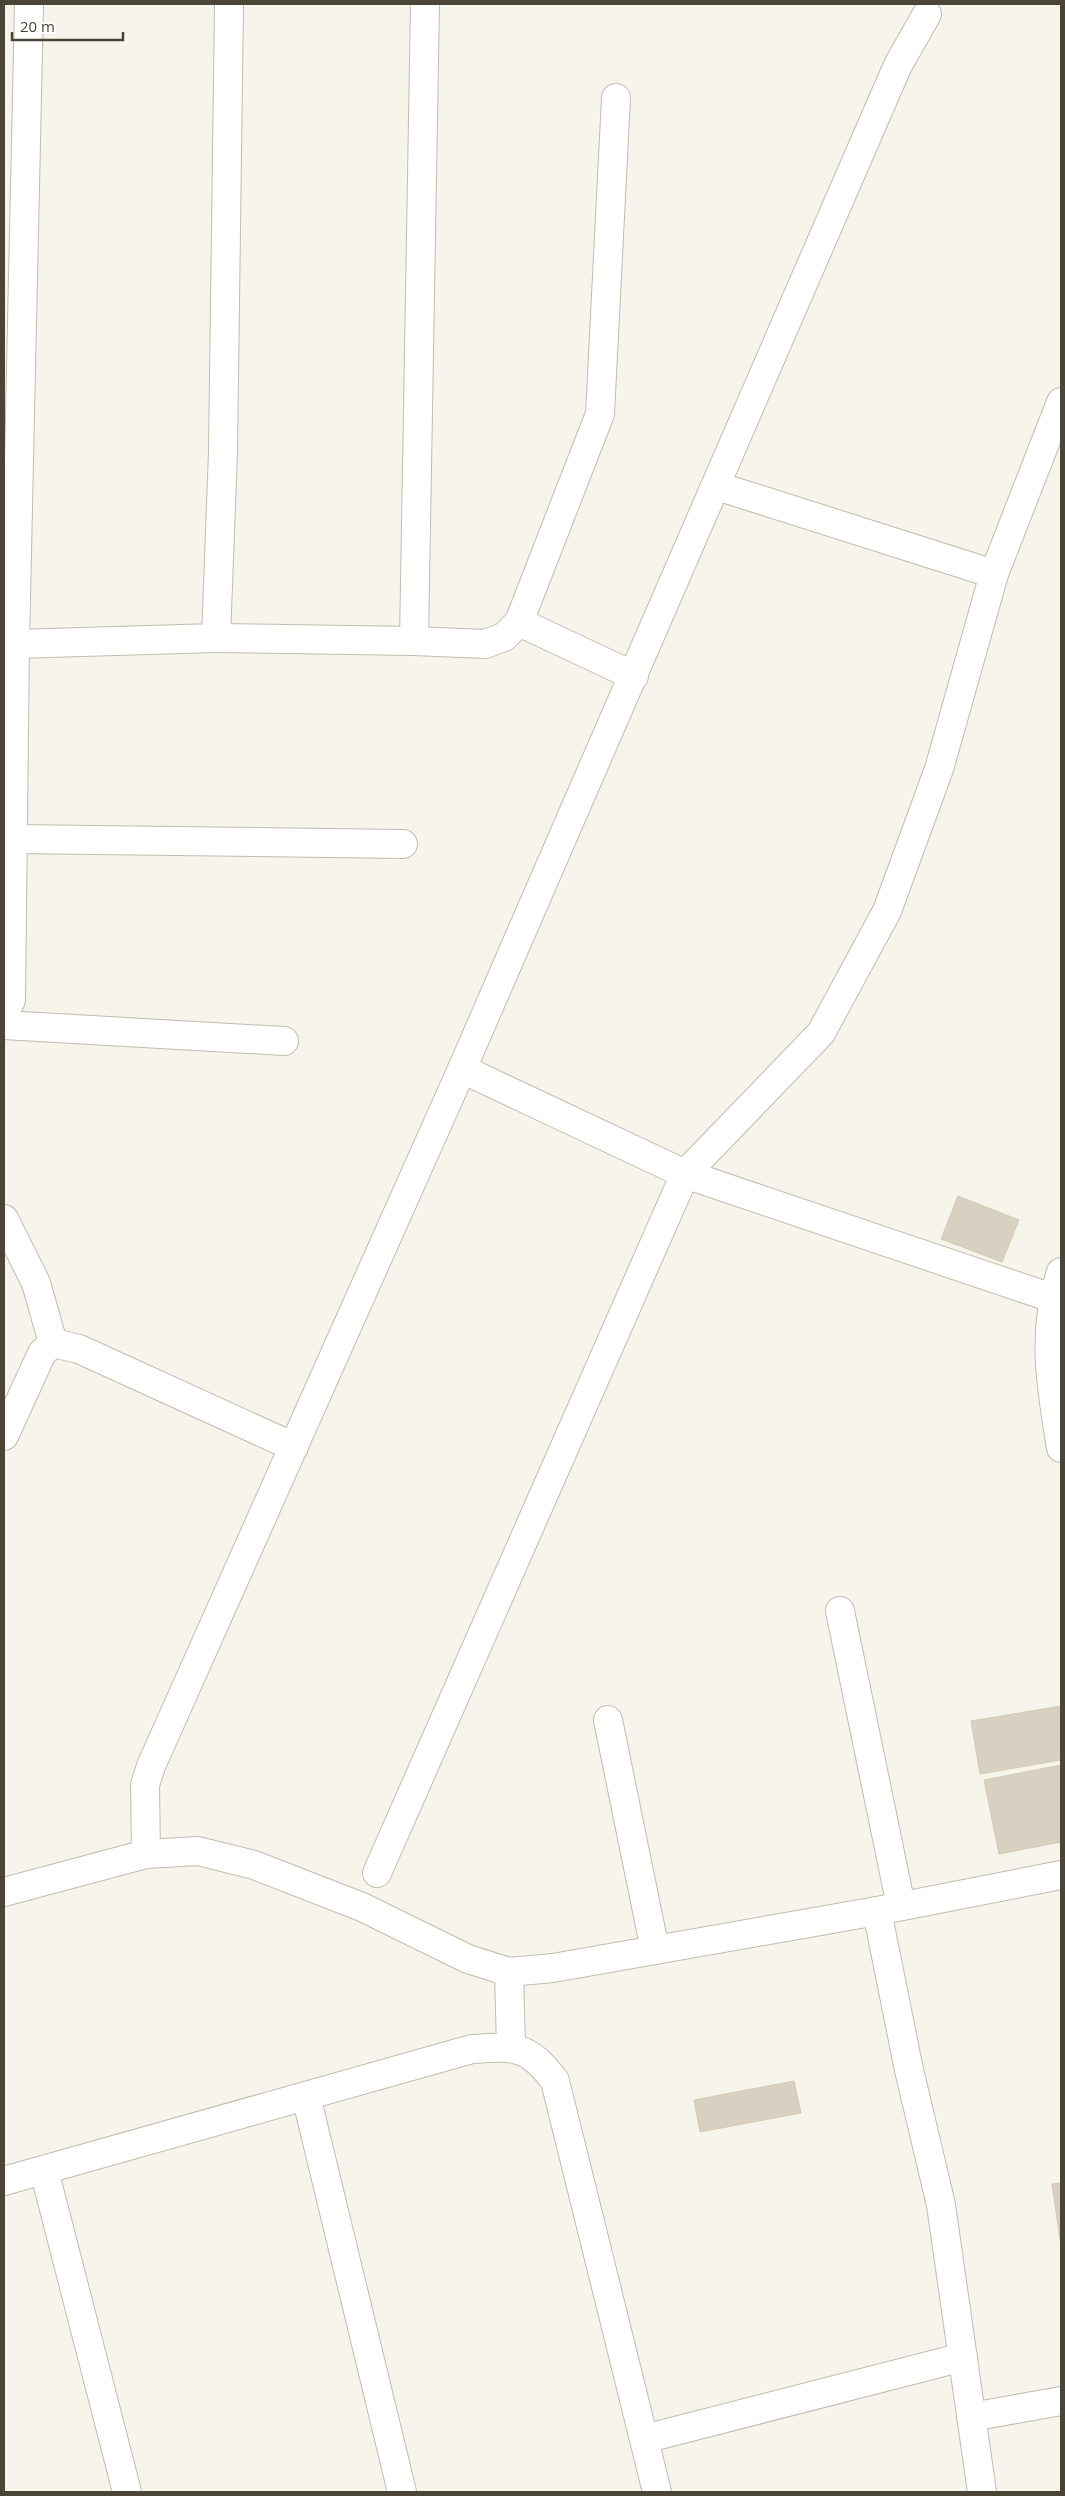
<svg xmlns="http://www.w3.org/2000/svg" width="1065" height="2496" font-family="'Open Sans',sans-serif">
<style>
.building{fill:#d8d0c0;stroke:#d4c9b3}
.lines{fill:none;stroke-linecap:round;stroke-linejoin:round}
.minor-casing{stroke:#c2bcad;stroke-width:30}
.minor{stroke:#fff;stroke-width:28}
</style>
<rect width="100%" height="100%" fill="#f6f4eb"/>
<g class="building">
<path d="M958,1196L1019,1220L1002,1262L941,1239Z"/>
<path d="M1061,1706V1760L980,1774L971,1721Z"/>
<path d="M1061,1765V1842L999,1854L984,1780Z"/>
<path d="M794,2081L801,2113L700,2132L694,2100Z"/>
<path d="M1061,2183V2246L1052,2184Z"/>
</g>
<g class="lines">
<defs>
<g id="minor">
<path d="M717,486L994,574"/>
<path d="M519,622L634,676"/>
<path d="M216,638L414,641L425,4"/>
<path d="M414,641L485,644L504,637L519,622L600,414L616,98"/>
<path d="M4,642L15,644L216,638L223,452L229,4"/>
<path d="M14,839L403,844"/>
<path d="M4,1014L11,1000L15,644L29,4"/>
<path d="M4,1025L284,1041"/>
<path d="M462,1069L685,1174L1052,1298"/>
<path d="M4,1219L36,1283L53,1343"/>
<path d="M1061,1272C1041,1332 1051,1387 1061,1448"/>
<path d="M4,1436L42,1353L53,1343L79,1349L294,1447"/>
<path d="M840,1611L901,1906"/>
<path d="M608,1720L655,1950"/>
<path d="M146,1854L145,1785L151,1766L462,1069L898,65L927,14"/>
<path d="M377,1873L685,1174L821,1033L887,911L939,769L994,574L1061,402"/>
<path d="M4,1892L146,1854L198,1851L254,1865L362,1907L468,1959L509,1972L553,1968L877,1911L1061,1875"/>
<path d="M877,1911L909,2070L941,2205L982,2492"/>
<path d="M509,1972L511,2046"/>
<path d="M306,2096L402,2492"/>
<path d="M44,2170L127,2492"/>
<path d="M4,2181L472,2049C515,2046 528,2045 555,2081L657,2492"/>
<path d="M971,2417L1061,2401"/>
<path d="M644,2439L963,2357"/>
</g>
</defs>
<use href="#minor" class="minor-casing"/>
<use href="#minor" class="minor"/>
</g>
<rect width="1065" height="2496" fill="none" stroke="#4b4538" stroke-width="10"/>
<path d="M12 32v8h111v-8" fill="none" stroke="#4b4538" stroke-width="2.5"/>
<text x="20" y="32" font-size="15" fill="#4b4538" stroke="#ffffff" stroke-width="4" paint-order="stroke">20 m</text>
</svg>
